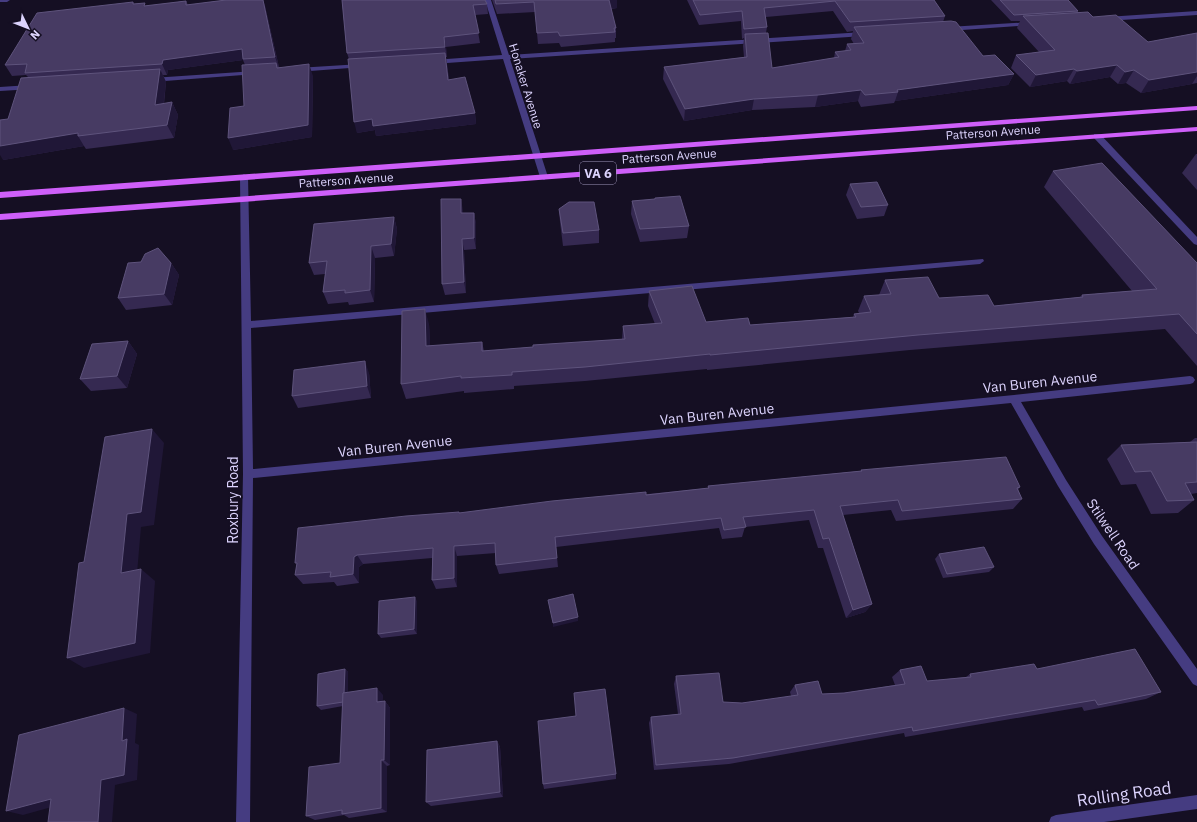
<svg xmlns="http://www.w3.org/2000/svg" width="1197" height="822" font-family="'IBM Plex Sans',sans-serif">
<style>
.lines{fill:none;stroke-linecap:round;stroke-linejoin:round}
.minor{fill:#453c81;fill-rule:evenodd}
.major{fill:#ce5ff9;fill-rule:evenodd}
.wall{fill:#352951;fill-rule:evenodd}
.shaded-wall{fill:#201737}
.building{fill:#473b63;stroke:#5e537c}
.labels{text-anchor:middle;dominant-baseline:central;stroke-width:3.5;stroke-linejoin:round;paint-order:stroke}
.far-street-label{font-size:12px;fill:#dcd3fd;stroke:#150f23}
.shield{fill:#150f23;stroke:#a098bc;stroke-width:1}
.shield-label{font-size:13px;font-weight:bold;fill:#dcd3fd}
.street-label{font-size:14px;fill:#dcd3fd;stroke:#150f23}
.near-street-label{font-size:17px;fill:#dcd3fd;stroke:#150f23}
</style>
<rect width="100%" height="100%" fill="#150f23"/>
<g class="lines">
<g class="minor">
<path d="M0,0H10L7,2H0Z"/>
<path d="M485,0H491L509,55L864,32L867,34L864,36L510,59L548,177L544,180L540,177L503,59L433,64L430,62L433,60L502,55Z"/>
<path d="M1197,11V15L1106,21L1103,19L1106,17Z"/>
<path d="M1032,22L1034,23V25L948,31L945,29L948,27Z"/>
<path d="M361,64L363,65V67L297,72L294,70L297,68Z"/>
<path d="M255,71L258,73L257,74L152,82L148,80L152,78Z"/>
<path d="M30,85H33V89L0,91V87Z"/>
<path d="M1094,134H1100L1197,237V245L1194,244L1094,138Z"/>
<path d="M244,174L248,177L251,321L983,259L984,261L980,264L251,328L253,469L1014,395L1190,376L1193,377L1195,380L1193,383L1190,384L1021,402L1066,480L1102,536L1197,669V686L1193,684L1094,544L1058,486L1011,403L253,478L250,822H236L243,474L240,177Z"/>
<path d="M1197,795V809L1104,822H1049L1051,817L1056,815Z"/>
</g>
<g class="major">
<path d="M1197,106V110L0,198V192Z"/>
<path d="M1197,127V131L0,220V214Z"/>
</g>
</g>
<g class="wall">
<path d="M226,0H263L265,6L279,67L313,76L312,137L233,150L244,106L245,65L243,60L168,70L167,75H163L166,82L164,104L172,102L178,115L174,138L86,149L84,146L3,160L8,119L28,77L26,75L12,76L5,65L133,2L134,4L146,6L186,1L188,5Z"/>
<path d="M342,0L487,4L488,14L475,15L480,43L446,47L447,57H446L449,79L475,113L476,124L376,136L375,130L357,133L349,59L347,53Z"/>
<path d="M492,0H617V8L611,9L616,28V38H615V42L561,47L559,43L538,44L535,12L497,14Z"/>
<path d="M687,0H934L945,16L943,22L983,56L1014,74L1008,85L895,101L894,103L861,107L858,101L815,107L752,110L684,121L663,79L664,67L744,57L743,46L744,38L742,39L741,21L699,25ZM833,11L847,32L853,31L851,39L854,44H847L845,51L835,52L834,58L772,68L766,33L767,27L766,17Z"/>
<path d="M991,0H1068L1078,11V12L1093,17L1148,42L1197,33V83L1192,84L1141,93L1126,83L1118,84L1110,77L1070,84L1067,81L1030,87L1011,68L1016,55L1039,52L1017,28L1020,21H1011Z"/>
<path d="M1196,154H1197V190L1182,173Z"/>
<path d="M1053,171L1197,263V366L1165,329L910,350L707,370V369L585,381L514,386V389L464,393V391L406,399L401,384L429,324L430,346L482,342L484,351L533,347L622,339L623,326L655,324L648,306L649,291L706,322L750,325L853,317L854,314L859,313L858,311L864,296L879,295L885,280L939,298L994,306L1080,297L1082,295L1132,291L1044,187Z"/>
<path d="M850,184L888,205L884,216L857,219L846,195Z"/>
<path d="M655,198L689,226L687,238L640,242L631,214L632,201L655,200Z"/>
<path d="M559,209L599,230V243L563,246L560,222Z"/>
<path d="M463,210V213H474L476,224V249L464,250L466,293L445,295L442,284Z"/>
<path d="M394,217L397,229L394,256L375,258L374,302L349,305L348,302L328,304L323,292L325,274L314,275L309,263Z"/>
<path d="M141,262L171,263L179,275L172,305L126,310L118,298Z"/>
<path d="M128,341L137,354L127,388L91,391L80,379Z"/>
<path d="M369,373L371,398L298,408L292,396Z"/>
<path d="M1195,438H1197V493L1191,494L1194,500L1178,513L1151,514L1136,484L1121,485L1107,459L1121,445L1190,442Z"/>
<path d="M861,470L1020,487L1018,490L1022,499L1013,509L896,521L891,510L843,515L872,604L865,612L846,618L823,548H818L809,520L745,527L742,537L722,539L719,528L556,547L558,567L499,574L496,565V553L457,556V587L436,589L432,580V558L363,564L359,567V583L337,586L334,582L303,584L295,575L459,513L708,488V486L860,471Z"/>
<path d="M939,554L994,567L989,572L943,578L935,559Z"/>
<path d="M417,601V634L381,638L378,634Z"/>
<path d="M345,669L348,672V692L383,695L382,701H385L390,708V765L387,766V812L349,818L344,815L315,820L306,816L340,763L343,706L321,710L317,706Z"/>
<path d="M1037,669L1161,692L1146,699L1084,711L1082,707L905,737L904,733L729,764L654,770L649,723L651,717L678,714L674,684L676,676L723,702L742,703L791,696L790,692L795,685L822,694L844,693L895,685L892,677L900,670L927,681L966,677L970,674Z"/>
<path d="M576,716L616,774V779L544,789L543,784Z"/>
<path d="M497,741L500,747L503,797L431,806L426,802Z"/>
</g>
<g class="shaded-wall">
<path d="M263,0L265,6L279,68L275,57Z"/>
<path d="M608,0H617V8L608,9Z"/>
<path d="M444,37L446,47L447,57L445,47Z"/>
<path d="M242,49L243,60L168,70L167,75L162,64L163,60Z"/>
<path d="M445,53L447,64L450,90L448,80Z"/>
<path d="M309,64L313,76L312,137L233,150L228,138Z"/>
<path d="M1117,65L1110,77L1070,84L1077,71Z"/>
<path d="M160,69L166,82L162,118L155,105Z"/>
<path d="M1074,69L1067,81L1030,87L1036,75Z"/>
<path d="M1134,70L1126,83L1118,84L1125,72Z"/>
<path d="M1197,72V76L1192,84L1141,93L1149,80Z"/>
<path d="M1014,74L1008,85L895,101L898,92L897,90Z"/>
<path d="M861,90L858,101L815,107L818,95Z"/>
<path d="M754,99L752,110L684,121L685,109Z"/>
<path d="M172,102L178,115L174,138L167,125Z"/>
<path d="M475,113L476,124L376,136L375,130L357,133L354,122L372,119Z"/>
<path d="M78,133V136L84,146L3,160L0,155V146Z"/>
<path d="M461,199L463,210V225L461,213Z"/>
<path d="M474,213L476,224V249L474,238Z"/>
<path d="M394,217L397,229L394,256L391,244Z"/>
<path d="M462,239L464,250L466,293L464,282Z"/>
<path d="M371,246L375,258L374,302L370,290Z"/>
<path d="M171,263L179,275L172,305L164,294Z"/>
<path d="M425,309L429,324L431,361L426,346Z"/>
<path d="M128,341L137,354L127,388L117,376Z"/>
<path d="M365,361L369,373L371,398L367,386Z"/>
<path d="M152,429L164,443L154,525L141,527L136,585L121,573L127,514Z"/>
<path d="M454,546L457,556V587L454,578Z"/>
<path d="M357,555L363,564L359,567V583L353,574L354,557Z"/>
<path d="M141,569L155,581L150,653L84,668L67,658Z"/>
<path d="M415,597L417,601V634L414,629Z"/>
<path d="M872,604L865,612L846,618L853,610Z"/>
<path d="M578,617V621L553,627V623Z"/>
<path d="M345,669L348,672V705L344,702Z"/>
<path d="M377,688L383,695L382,709L377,702Z"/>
<path d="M385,701L390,708V765L384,760Z"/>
<path d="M124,708L137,714L135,743L139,745L137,780L115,785L112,822H98L101,780L122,741Z"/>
<path d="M497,741L500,747L503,797L500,792Z"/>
<path d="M381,760L387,766V812L381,808Z"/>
<path d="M51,799L66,803L23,815L6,811Z"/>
</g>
<g class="building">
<path d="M226,0H263L275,57L243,59L242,49L163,60L162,64L25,73L27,64L5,65L37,13L133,2V4L145,3L144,6L186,1V5Z"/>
<path d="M342,0H485L487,4L473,5L479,33L444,37L445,47L347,53Z"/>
<path d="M495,0H609L616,28H614L615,32L560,36L558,32L537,33L534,2L496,4Z"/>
<path d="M693,0H934L945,16L850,22L835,1L764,8L767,27L744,29L742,11L700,15Z"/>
<path d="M1000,0H1068L1078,11L1014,15Z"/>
<path d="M1088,12L1093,17L1116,15L1148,42L1197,33V72L1149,80L1134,70L1125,72L1117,65L1077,71L1074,69L1036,75L1016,55L1055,50L1023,16Z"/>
<path d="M951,21L956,22L983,56L995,55L1014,74L897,90L898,92L865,95L861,90L818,95L754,99L685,109L664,67L747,57L745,34L768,33L772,68L839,57L835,52L851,50L847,44L864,43L854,27Z"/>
<path d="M445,53L448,80L465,77L475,113L373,126L372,119L354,122L348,59Z"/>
<path d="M276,63L277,68L309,64L308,125L228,138L230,108L244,106L242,65Z"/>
<path d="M160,69L155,105L172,102L167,125L78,136V133L0,146V120L8,119L21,78Z"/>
<path d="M1102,163L1197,263V334L1179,314L918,335L710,355V354L585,367L512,372V375L461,378V376L401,384L402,311L425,309L426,346L482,342V351L533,347V345L625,339L623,326L662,323L649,291L692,286L706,322L748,318L750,325L856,317L854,314L871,312L864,296L891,294L885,280L928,277L939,298L988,295L994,306L1083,297L1082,295L1157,289L1053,171Z"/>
<path d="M877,182L888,205L861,207L850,184Z"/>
<path d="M680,196L689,226L640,229L632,201L655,199V198Z"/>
<path d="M441,199H461V213H474V238L462,239L464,282L442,284Z"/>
<path d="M569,202H594L599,230L563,233L559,209Z"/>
<path d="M394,217L391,244L371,246L370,290L345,293V290L323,292L327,261L309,263L314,224Z"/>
<path d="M158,248L171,263L164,294L118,298L128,263L141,262L145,254Z"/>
<path d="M128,341L117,376L80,379L92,344Z"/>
<path d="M365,361L367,386L292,396L294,370Z"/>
<path d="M152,429L141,512L127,514L121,573L141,569L135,643L67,658L79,563L84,562L105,437Z"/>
<path d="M1197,442V482L1185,483L1194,500L1167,501L1151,471L1135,472L1121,445Z"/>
<path d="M1006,457L1020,487L1017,488L1022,499L902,511L898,500L840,506L872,604L853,610L829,538L823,539L814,510L743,517L746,527L724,530L721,518L555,537L557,558L496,565L495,543L454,546V578L432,580L433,548L357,555L354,557L353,574L330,577L331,572L295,575L297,563H295L298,528L406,516L459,512V513L552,501L646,492V495L709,488L708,486L862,471L861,470Z"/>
<path d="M984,547L994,567L947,574L939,554Z"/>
<path d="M573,594L578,617L553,623L548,600Z"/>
<path d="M415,597L414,629L378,634L379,601Z"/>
<path d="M1135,649L1161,692L1098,705L1095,700L913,731L912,727L733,758L656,765L651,717L681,714L676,676L719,673L723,702L742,703L798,695L795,685L818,681L822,694L844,693L905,684L900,670L921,666L927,681L971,677L970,674L1034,664L1037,669Z"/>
<path d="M345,669L344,693H343V702L317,706L318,674Z"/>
<path d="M377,688V702L385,701L384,760H381V808L342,814V810L306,816L309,767L340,763L343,693Z"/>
<path d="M605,689L616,774L543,784L538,721L576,716L574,693Z"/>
<path d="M124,708L122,741L127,739L124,775L101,780L98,822H48L51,799L6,811L19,735Z"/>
<path d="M497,741L500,792L426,802L427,750Z"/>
</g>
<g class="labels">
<g class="far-street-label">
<text transform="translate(526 86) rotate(73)">Honaker Avenue</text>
<text transform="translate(993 132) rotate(-4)">Patterson Avenue</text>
<text transform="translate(669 156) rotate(-4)">Patterson Avenue</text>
<text transform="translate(346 180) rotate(-4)">Patterson Avenue</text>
</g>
<rect class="shield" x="580" y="162" width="36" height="22" rx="3"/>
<g class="shield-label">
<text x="598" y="173">VA 6</text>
</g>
<g class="street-label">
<text transform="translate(1040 382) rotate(-6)">Van Buren Avenue</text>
<text transform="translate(717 414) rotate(-6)">Van Buren Avenue</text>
<text transform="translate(395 446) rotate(-6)">Van Buren Avenue</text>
<text transform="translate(233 500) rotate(-90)">Roxbury Road</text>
<text transform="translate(1113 534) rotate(56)">Stilwell Road</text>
</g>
<g class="near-street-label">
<text transform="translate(1124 794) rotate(-8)">Rolling Road</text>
</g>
</g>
<g transform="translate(28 28) rotate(133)" stroke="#150f23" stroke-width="3" paint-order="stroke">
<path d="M0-3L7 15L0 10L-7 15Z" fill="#dcd3fd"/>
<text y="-6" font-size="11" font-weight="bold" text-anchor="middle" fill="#dcd3fd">N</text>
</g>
</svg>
